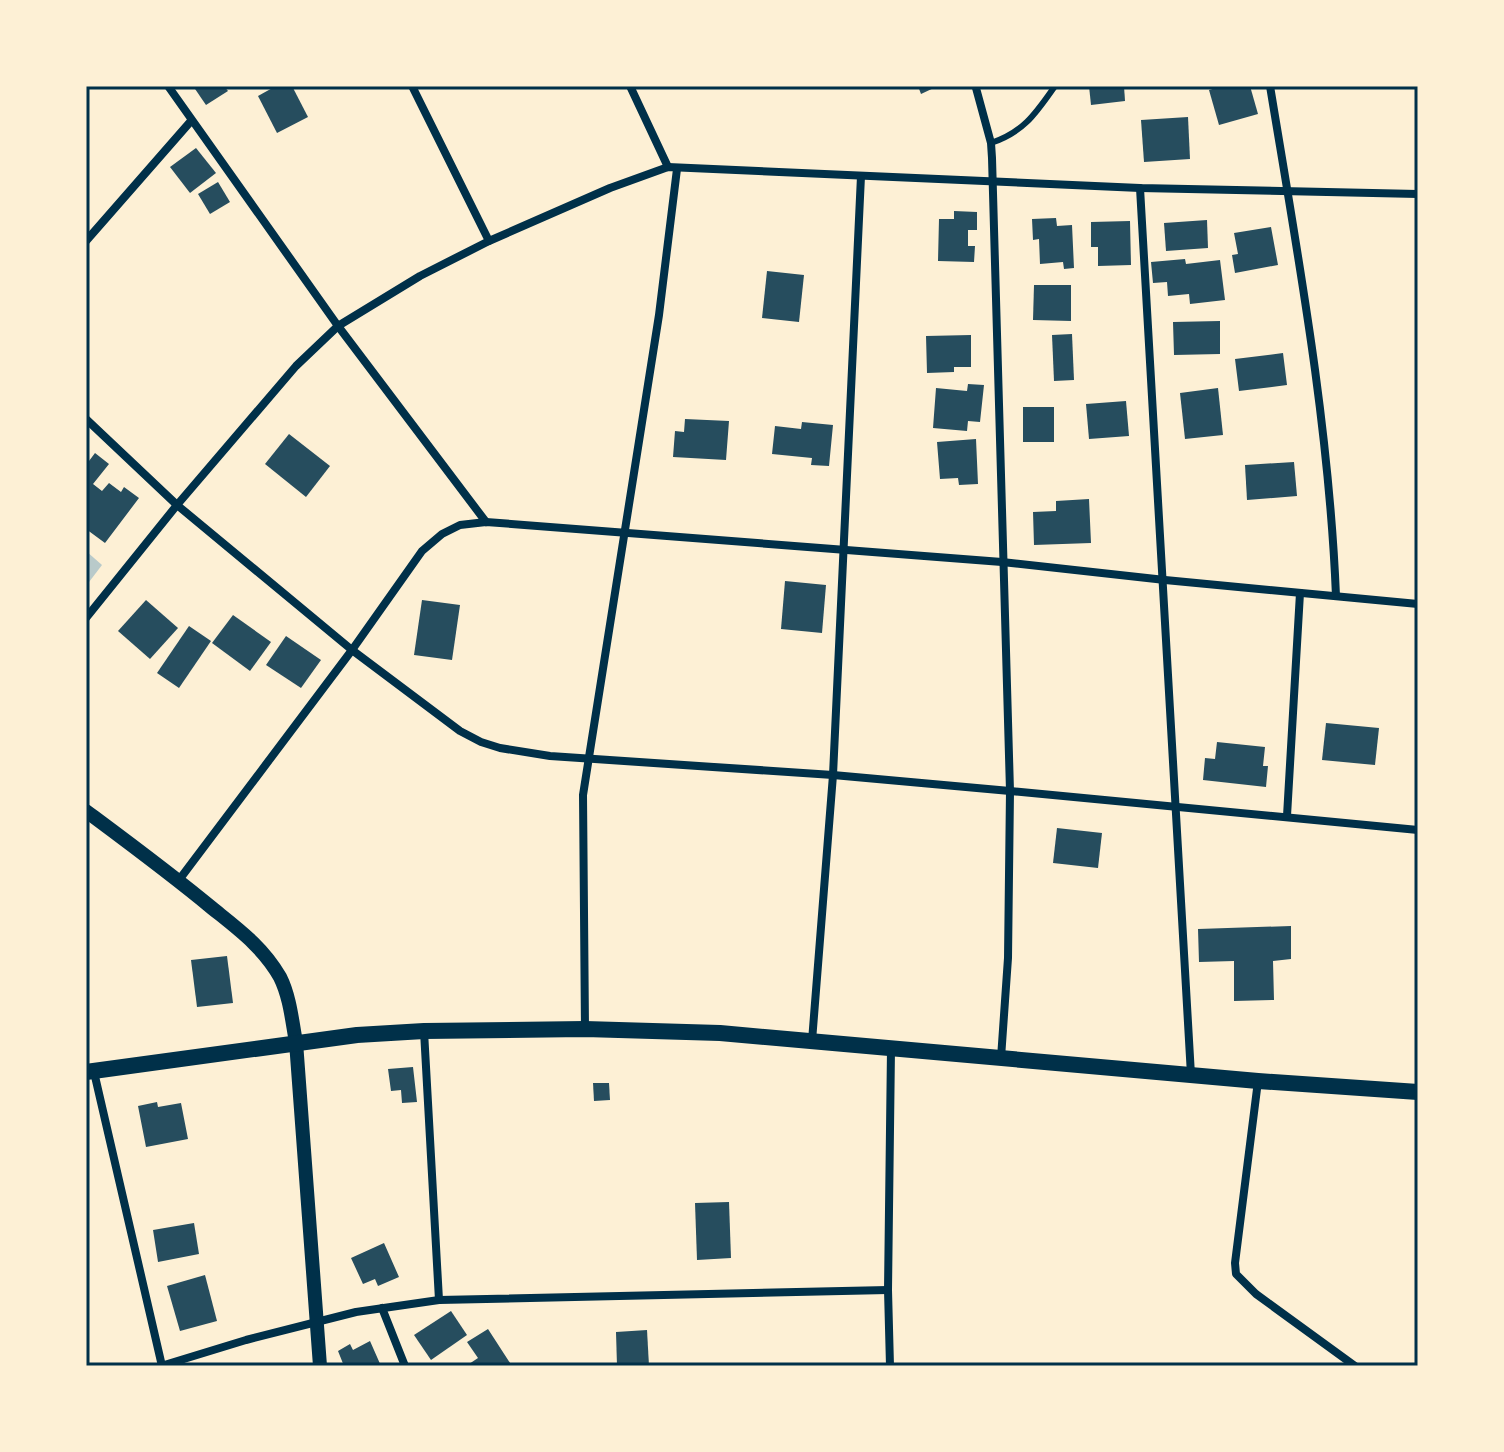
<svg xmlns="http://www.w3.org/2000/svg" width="1504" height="1452" font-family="Commissioner,sans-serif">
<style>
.green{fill:#b9caca}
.building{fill:#264d5e}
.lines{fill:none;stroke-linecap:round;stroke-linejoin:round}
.service{stroke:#003049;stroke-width:6}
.minor{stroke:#003049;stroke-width:8}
.tertiary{stroke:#003049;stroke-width:14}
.secondary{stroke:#003049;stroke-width:16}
.neatline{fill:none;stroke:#003049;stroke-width:3}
</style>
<rect width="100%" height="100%" fill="#fdf0d5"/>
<path class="green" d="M86,551L102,565L86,586Z"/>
<g class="building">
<path d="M193,86H224L228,91L206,105Z"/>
<path d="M276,86H292L308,117L277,133L258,96Z"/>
<path d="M918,86H938L921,94Z"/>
<path d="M1089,86H1124L1125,101L1091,105Z"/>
<path d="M1223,86H1250L1258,114L1219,125L1209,90Z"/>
<path d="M1188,117L1190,159L1144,162L1141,120Z"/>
<path d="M196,148L216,173L190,193L170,167Z"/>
<path d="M218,182L230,202L210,214L198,194Z"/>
<path d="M954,211L977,212V230H968V246H975L974,262L938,261L939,219H954Z"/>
<path d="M1056,218L1057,226L1072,225L1074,268L1064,269L1063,262L1040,264L1039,239L1033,240L1032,219Z"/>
<path d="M1207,220L1208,248L1166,251L1164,223Z"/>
<path d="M1130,221L1131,265L1098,266V247H1091V222Z"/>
<path d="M1271,227L1278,265L1235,273L1232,255L1238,254L1234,233Z"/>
<path d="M1185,259L1186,264L1220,260L1225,300L1190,304L1189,294L1168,296L1167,282L1153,283L1151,262Z"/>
<path d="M767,271L804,275L799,322L762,318Z"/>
<path d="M1034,285H1071V321L1033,320Z"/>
<path d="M1220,321V354L1174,355L1173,322Z"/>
<path d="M1072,334L1074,380L1054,381L1052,335Z"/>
<path d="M971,335V367H954V372L927,373L926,336Z"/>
<path d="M1283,353L1287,385L1239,391L1235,359Z"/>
<path d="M968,384L984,385L980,422L968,421L967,431L933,428L936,388L967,391Z"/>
<path d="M1218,388L1223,435L1185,439L1180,393Z"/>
<path d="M1126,401L1129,436L1089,439L1086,404Z"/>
<rect x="1023" y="407" width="31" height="35"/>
<path d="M685,419L729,421L726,460L673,457L675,431L684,432Z"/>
<path d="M802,422L833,425L829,466L811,465L812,458L772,454L775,426L801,429Z"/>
<path d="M289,434L330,466L306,497L265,464Z"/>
<path d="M976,439L978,484L959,485L958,478L940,479L937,442Z"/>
<path d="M95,453L109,464L93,484L102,491L109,483L121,492L124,487L139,498L105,543L86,529V508L88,505L86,503V465Z"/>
<path d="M1294,462L1297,496L1247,500L1245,465Z"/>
<path d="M1089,499L1091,543L1034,545L1033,512L1056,511V501Z"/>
<path d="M785,581L826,585L822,633L781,629Z"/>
<path d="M146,600L178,628L150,659L118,631Z"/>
<path d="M422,600L460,605L452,660L414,655Z"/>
<path d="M233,615L271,642L250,671L212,643Z"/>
<path d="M189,626L211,641L179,688L157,673Z"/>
<path d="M286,636L321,660L301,688L266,665Z"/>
<path d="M1326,723L1379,728L1375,765L1322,760Z"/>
<path d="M1217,742L1265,747L1263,766H1268L1266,787L1203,780L1205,758L1215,759Z"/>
<path d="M1057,828L1102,833L1098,868L1053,863Z"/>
<path d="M1291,926V959L1273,961L1274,1000L1234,1001V961L1199,962L1198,929Z"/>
<path d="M227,956L233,1003L197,1007L191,960Z"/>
<path d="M413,1067L417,1102L402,1103L401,1090L391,1091L388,1069Z"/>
<path d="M593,1083H609L610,1100L594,1101Z"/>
<path d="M157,1102L158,1107L181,1103L188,1139L146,1147L138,1106Z"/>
<path d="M729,1202L731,1258L697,1260L695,1203Z"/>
<path d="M194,1223L199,1254L158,1262L153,1230Z"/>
<path d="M384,1243L399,1277L378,1286L375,1279L363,1284L351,1258Z"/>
<path d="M205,1275L217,1321L180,1331L167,1286Z"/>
<path d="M451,1311L467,1335L431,1360L414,1335Z"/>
<path d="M488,1329L512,1366H466L478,1358L467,1342Z"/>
<path d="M647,1330L649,1366H617L616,1332Z"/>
<path d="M370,1341L381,1366H344L338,1351L350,1344L353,1350Z"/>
</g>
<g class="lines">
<path class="service" d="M991,143C1024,132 1036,113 1055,86"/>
<g class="minor">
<path d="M168,86L338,326L486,522"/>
<path d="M412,86L489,241"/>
<path d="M630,86L668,167"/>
<path d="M1270,86C1298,256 1329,424 1336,596"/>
<path d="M976,88L991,143L992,158L1010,791L1008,958L1001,1058"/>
<path d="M1140,188L1191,1075"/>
<path d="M86,241L191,121"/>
<path d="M86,419L177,505L352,650L460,731L481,742L500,748L550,756L833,775L1010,791L1418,830"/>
<path d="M86,618L177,505L296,366L338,326L420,276L489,241L610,188L668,167L1140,188L1418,194"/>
<path d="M1287,816L1300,593"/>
<path d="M179,880L352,650L422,551L442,534L460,525L486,522L1002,562L1165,580L1418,604"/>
<path d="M585,1029L583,795L659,315L677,169"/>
<path d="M424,1031L439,1300"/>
<path d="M812,1041L833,775L861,176"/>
<path d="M94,1072L162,1366"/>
<path d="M1258,1081L1235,1263L1236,1274L1256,1294L1355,1366"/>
<path d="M382,1308L405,1366"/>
<path d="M161,1366L246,1340L356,1312L439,1300L888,1290"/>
<path d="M890,1366L888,1290L891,1049"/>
</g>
<path class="tertiary" d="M86,811C129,843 171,874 212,908C238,929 263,947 280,977C290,997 292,1021 296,1042L320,1366"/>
<path class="secondary" d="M86,1072L357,1035L424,1031L585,1029L720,1033L1258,1081L1418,1092"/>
</g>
<rect width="1504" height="1452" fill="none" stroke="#fdf0d5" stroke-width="176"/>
<rect x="88" y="88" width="1328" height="1276" class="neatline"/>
</svg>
